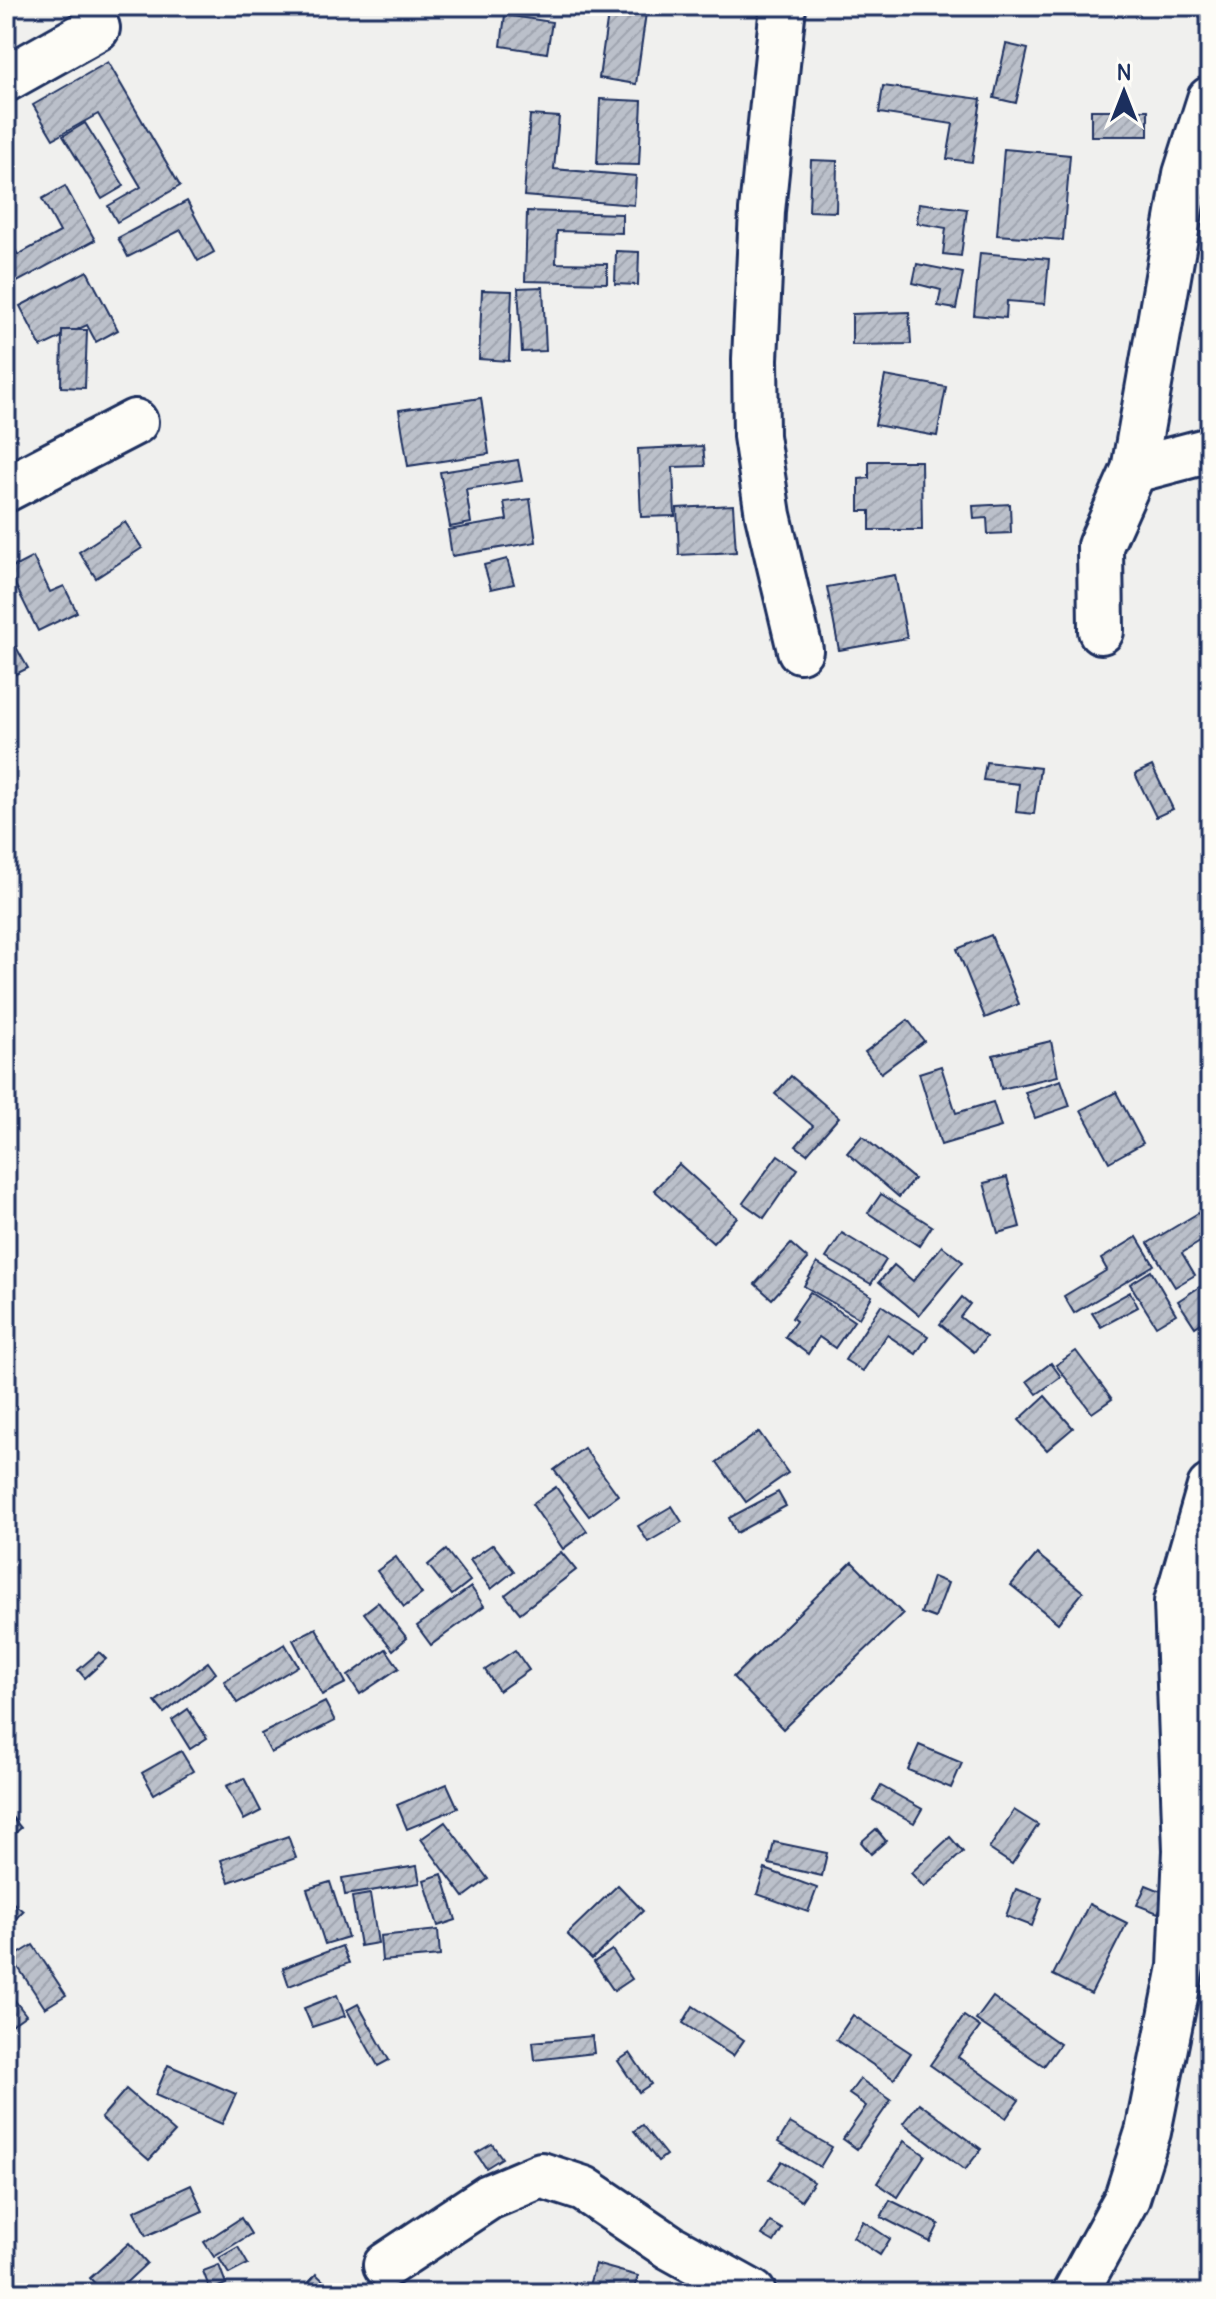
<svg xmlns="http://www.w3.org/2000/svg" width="1216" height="2299" font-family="Delius,sans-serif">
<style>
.building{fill:url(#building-hatch);stroke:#1b2f5e;stroke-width:2}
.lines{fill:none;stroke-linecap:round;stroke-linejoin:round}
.minor-casing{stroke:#1b2f5e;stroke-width:50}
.minor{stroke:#fdfcf7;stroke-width:44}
</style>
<defs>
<pattern id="building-hatch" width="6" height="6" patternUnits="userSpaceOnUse" patternTransform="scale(2)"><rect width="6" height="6" fill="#bbc0ca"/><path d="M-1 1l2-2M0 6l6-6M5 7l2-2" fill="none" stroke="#a0a5b0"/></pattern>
</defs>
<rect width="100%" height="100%" fill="#f0f0ee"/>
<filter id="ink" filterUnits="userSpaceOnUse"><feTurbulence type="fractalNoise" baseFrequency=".0125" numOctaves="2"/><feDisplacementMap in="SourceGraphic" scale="16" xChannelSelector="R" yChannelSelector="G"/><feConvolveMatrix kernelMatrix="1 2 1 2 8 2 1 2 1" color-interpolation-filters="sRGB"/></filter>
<g filter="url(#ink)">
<g class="building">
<path d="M609,7L646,13L636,84L599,78Z"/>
<path d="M505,15L552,22L547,53L501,46Z"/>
<path d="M1006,44L1028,49L1016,103L994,98Z"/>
<path d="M108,62L180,186L117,222L108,206L141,187L98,114L53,139L33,105Z"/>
<path d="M883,86L981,99L972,162L947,159L953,124L879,113Z"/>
<path d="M600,99L642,101L639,165L597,164Z"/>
<rect x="1091" y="110" width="57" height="26"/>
<path d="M530,115L559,117L554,169L636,176L634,205L524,196Z"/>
<path d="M85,123L124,186L102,199L63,136Z"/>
<path d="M1004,149L1070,155L1063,240L997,235Z"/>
<path d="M811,160L837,161L836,212L809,211Z"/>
<path d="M65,186L95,240L10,286L6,278V233L18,255L60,232L42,199Z"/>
<path d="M187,201L214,252L198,261L181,230L128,257L118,238Z"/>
<path d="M919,203L967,209L961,256L943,254L946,228L917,223Z"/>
<path d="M527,211L622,214V233L557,231L556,263L607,264V283L525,281Z"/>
<path d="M616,251L639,252L638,285L615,284Z"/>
<path d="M980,253L1049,259L1045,304L1007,301L1006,318L974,315Z"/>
<path d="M917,264L963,273L956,309L938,306L941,290L913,283Z"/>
<path d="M87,271L118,330L96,342L87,325L41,347L20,306Z"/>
<path d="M543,287L546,351L522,352L518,288Z"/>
<path d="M482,290L512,291L509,361L479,359Z"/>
<path d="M909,312L911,344L852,345V314Z"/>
<path d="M62,330H87L85,388L61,387Z"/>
<path d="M6,365L16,381L6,387Z"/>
<path d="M885,376L946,387L937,436L875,425Z"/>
<path d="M481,398L489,454L408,466L399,410Z"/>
<path d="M703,446L705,466L673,467L675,516L641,517L638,449Z"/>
<path d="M518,460L522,481L466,489L471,523L450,527L440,472Z"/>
<path d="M869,461H921L922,530H870V511H859V479L869,478Z"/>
<path d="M530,499L536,542L452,556L448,530L507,520L504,502Z"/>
<path d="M1010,504L1011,533L988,534L987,518L974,519L973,506Z"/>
<path d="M733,505L736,552L679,555L677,508Z"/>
<path d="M125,522L142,548L96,578L79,552Z"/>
<path d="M33,557L50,592L64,586L77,612L38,631L8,570Z"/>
<path d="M507,559L514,584L491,589L484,565Z"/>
<path d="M895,575L907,638L839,650L827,587Z"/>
<path d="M16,647L28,668L6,679V653Z"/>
<path d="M986,762L1040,768L1034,814L1016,812L1019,784L983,780Z"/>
<path d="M1152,766L1173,809L1156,817L1135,774Z"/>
<path d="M991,935L1019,1004L985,1018L957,949Z"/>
<path d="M908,1020L924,1041L881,1073L865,1052Z"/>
<path d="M1051,1041L1058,1076L1001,1089L993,1055Z"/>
<path d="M941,1066L956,1113L993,1102L1001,1127L941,1145L919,1073Z"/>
<path d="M791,1076L839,1117L807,1154L796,1146L813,1126L775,1094Z"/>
<path d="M1061,1080L1070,1106L1035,1118L1025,1092Z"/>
<path d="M1116,1092L1143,1143L1109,1162L1081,1110Z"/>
<path d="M862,1136L914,1179L899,1197L847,1153Z"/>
<path d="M778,1155L798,1169L764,1218L743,1203Z"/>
<path d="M679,1164L737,1217L713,1243L654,1190Z"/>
<path d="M1007,1177L1020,1227L998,1233L984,1183Z"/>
<path d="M881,1194L932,1226L919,1246L868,1213Z"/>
<path d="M1210,1206V1236L1182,1253L1195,1275L1175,1287L1148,1243Z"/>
<path d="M842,1233L886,1260L871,1284L826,1258Z"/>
<path d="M1137,1237L1154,1265L1074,1313L1064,1296L1107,1270L1101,1259Z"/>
<path d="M791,1244L808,1259L772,1299L755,1284Z"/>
<path d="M942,1246L963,1262L919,1315L879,1282L894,1265L913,1281Z"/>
<path d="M817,1263L872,1296L859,1318L804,1286Z"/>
<path d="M1151,1271L1176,1314L1156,1326L1130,1284Z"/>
<path d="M1210,1280V1317L1195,1327L1178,1301Z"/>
<path d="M810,1292L854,1321L835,1348L819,1337L808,1354L785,1337L796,1321L792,1318Z"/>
<path d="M1130,1292L1138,1307L1101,1327L1092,1313Z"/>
<path d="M962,1297L970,1304L960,1317L986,1337L974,1352L940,1324Z"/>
<path d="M881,1305L928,1336L916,1354L887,1335L863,1371L845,1360Z"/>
<path d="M1076,1351L1112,1399L1092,1413L1056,1365Z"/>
<path d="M1051,1363L1061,1377L1037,1394L1027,1381Z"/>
<path d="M1045,1396L1073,1428L1047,1450L1019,1420Z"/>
<path d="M759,1432L788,1473L746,1502L717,1462Z"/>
<path d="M584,1448L618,1495L589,1516L554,1470Z"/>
<path d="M556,1487L587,1531L563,1549L532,1504Z"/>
<path d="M778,1492L786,1506L736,1533L729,1518Z"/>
<path d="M672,1506L682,1522L648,1542L638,1526Z"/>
<path d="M493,1544L514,1571L491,1589L470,1560Z"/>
<path d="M446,1550L470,1581L452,1595L428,1565Z"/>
<path d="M561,1552L576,1570L520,1613L505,1595Z"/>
<path d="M1037,1554L1083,1592L1058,1623L1011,1585Z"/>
<path d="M396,1557L422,1594L404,1607L377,1571Z"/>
<path d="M852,1562L903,1614L783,1729L733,1677Z"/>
<path d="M933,1577L948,1583L935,1618L921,1613Z"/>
<path d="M471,1587L484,1606L431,1645L417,1626Z"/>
<path d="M378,1602L407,1638L393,1650L364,1613Z"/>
<path d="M316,1628L346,1683L322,1695L293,1640Z"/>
<path d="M285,1644L298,1666L237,1703L224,1681Z"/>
<path d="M386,1649L399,1668L360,1694L348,1676Z"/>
<path d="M515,1650L529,1670L499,1691L485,1670Z"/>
<path d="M99,1652L106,1659L85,1678L78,1670Z"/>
<path d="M208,1662L216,1673L164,1713L155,1702Z"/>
<path d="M325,1702L335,1721L271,1753L261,1734Z"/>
<path d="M188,1709L207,1738L190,1749L172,1720Z"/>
<path d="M919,1745L962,1763L951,1788L908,1770Z"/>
<path d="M181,1751L193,1771L154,1794L142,1773Z"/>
<path d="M244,1778L261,1811L244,1820L226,1786Z"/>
<path d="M447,1784L458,1808L407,1829L397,1805Z"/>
<path d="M881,1786L922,1809L914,1823L873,1800Z"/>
<path d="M6,1810L21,1828L6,1841Z"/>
<path d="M1014,1810L1038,1825L1012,1864L989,1849Z"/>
<path d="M445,1822L488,1879L464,1897L421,1839Z"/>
<path d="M876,1829L886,1841L871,1854L861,1842Z"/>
<path d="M288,1836L296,1858L229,1882L221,1860Z"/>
<path d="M950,1837L963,1852L924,1887L911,1873Z"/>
<path d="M774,1842L827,1853L822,1876L769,1864Z"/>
<path d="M417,1866L420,1883L345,1895L342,1878Z"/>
<path d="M765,1869L817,1888L808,1912L757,1894Z"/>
<path d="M442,1874L456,1920L438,1926L424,1880Z"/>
<path d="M330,1882L348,1937L325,1944L307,1889Z"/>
<path d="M618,1885L643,1911L592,1959L567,1934Z"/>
<path d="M1146,1885L1166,1893L1158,1913L1137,1905Z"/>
<path d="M1016,1889L1042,1898L1032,1926L1006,1916Z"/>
<path d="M370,1894L378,1943L360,1946L352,1897Z"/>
<path d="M6,1897L23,1911L6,1929Z"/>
<path d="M1089,1904L1127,1923L1091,1994L1053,1975Z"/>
<path d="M438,1930L440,1956L382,1961L380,1936Z"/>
<path d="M33,1945L66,1995L45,2008L12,1958Z"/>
<path d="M342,1946L349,1963L289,1986L283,1968Z"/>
<path d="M612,1950L632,1979L614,1991L594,1962Z"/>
<path d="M6,1989L26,2015L6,2029Z"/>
<path d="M337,1995L345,2016L312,2027L304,2008Z"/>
<path d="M993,1997L1060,2044L1044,2066L976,2020Z"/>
<path d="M358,2004L389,2060L378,2066L347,2010Z"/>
<path d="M693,2006L744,2040L733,2056L683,2023Z"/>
<path d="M853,2015L911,2053L894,2079L836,2040Z"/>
<path d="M964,2016L980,2027L958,2057L1019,2100L1006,2118L930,2065Z"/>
<path d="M592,2036L594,2053L535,2060L533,2042Z"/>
<path d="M630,2053L651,2084L639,2092L618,2061Z"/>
<path d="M168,2065L236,2094L222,2124L155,2095Z"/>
<path d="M860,2079L891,2100L857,2149L843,2139L866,2106L849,2094Z"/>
<path d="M126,2089L175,2132L149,2160L101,2118Z"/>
<path d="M919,2103L981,2149L965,2170L903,2123Z"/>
<path d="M790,2123L832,2147L820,2167L778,2142Z"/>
<path d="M642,2125L666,2155L658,2161L634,2131Z"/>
<path d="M904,2141L925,2155L898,2197L877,2183Z"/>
<path d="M492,2144L502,2158L486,2168L476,2153Z"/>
<path d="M782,2161L814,2182L801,2201L769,2180Z"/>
<path d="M191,2185L203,2211L146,2236L134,2211Z"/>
<path d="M890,2200L939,2224L930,2242L881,2217Z"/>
<path d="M241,2218L251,2234L214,2257L204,2242Z"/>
<path d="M863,2221L890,2239L880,2255L853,2237Z"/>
<path d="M770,2222L782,2229L774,2242L762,2235Z"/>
<path d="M129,2243L147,2263L115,2293H103L90,2278Z"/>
<path d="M238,2247L248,2264L229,2274L219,2258Z"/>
<path d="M595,2264L638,2276L633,2293H587Z"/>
<path d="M219,2265L226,2284L210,2290L203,2271Z"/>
<path d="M316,2274L330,2287L325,2293H300Z"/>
</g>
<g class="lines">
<defs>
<g id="minor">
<path d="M783,6L762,211L755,359L756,436L768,515L800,650"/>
<path d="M6,79L97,28"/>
<path d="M1134,470L1210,450"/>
<path d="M6,489L135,422"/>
<path d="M1101,631L1100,546L1134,470L1186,174L1210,99"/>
<path d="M386,2265L489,2197L541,2175L584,2189L670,2247L753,2293"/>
<path d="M1075,2293L1127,2198L1148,2132L1181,1967L1186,1850L1177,1602L1210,1487"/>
</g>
</defs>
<use href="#minor" class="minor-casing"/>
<use href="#minor" class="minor"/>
</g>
</g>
<rect width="1216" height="2299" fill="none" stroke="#fdfcf7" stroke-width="32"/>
<rect x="16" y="16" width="1184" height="2267" fill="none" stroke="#1b2f5e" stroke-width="3" filter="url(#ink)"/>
<g transform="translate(1124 92)" stroke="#fdfcf7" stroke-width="6" paint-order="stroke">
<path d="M0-6L14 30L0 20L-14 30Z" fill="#1b2f5e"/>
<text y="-12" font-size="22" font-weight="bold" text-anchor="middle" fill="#1b2f5e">N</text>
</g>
</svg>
